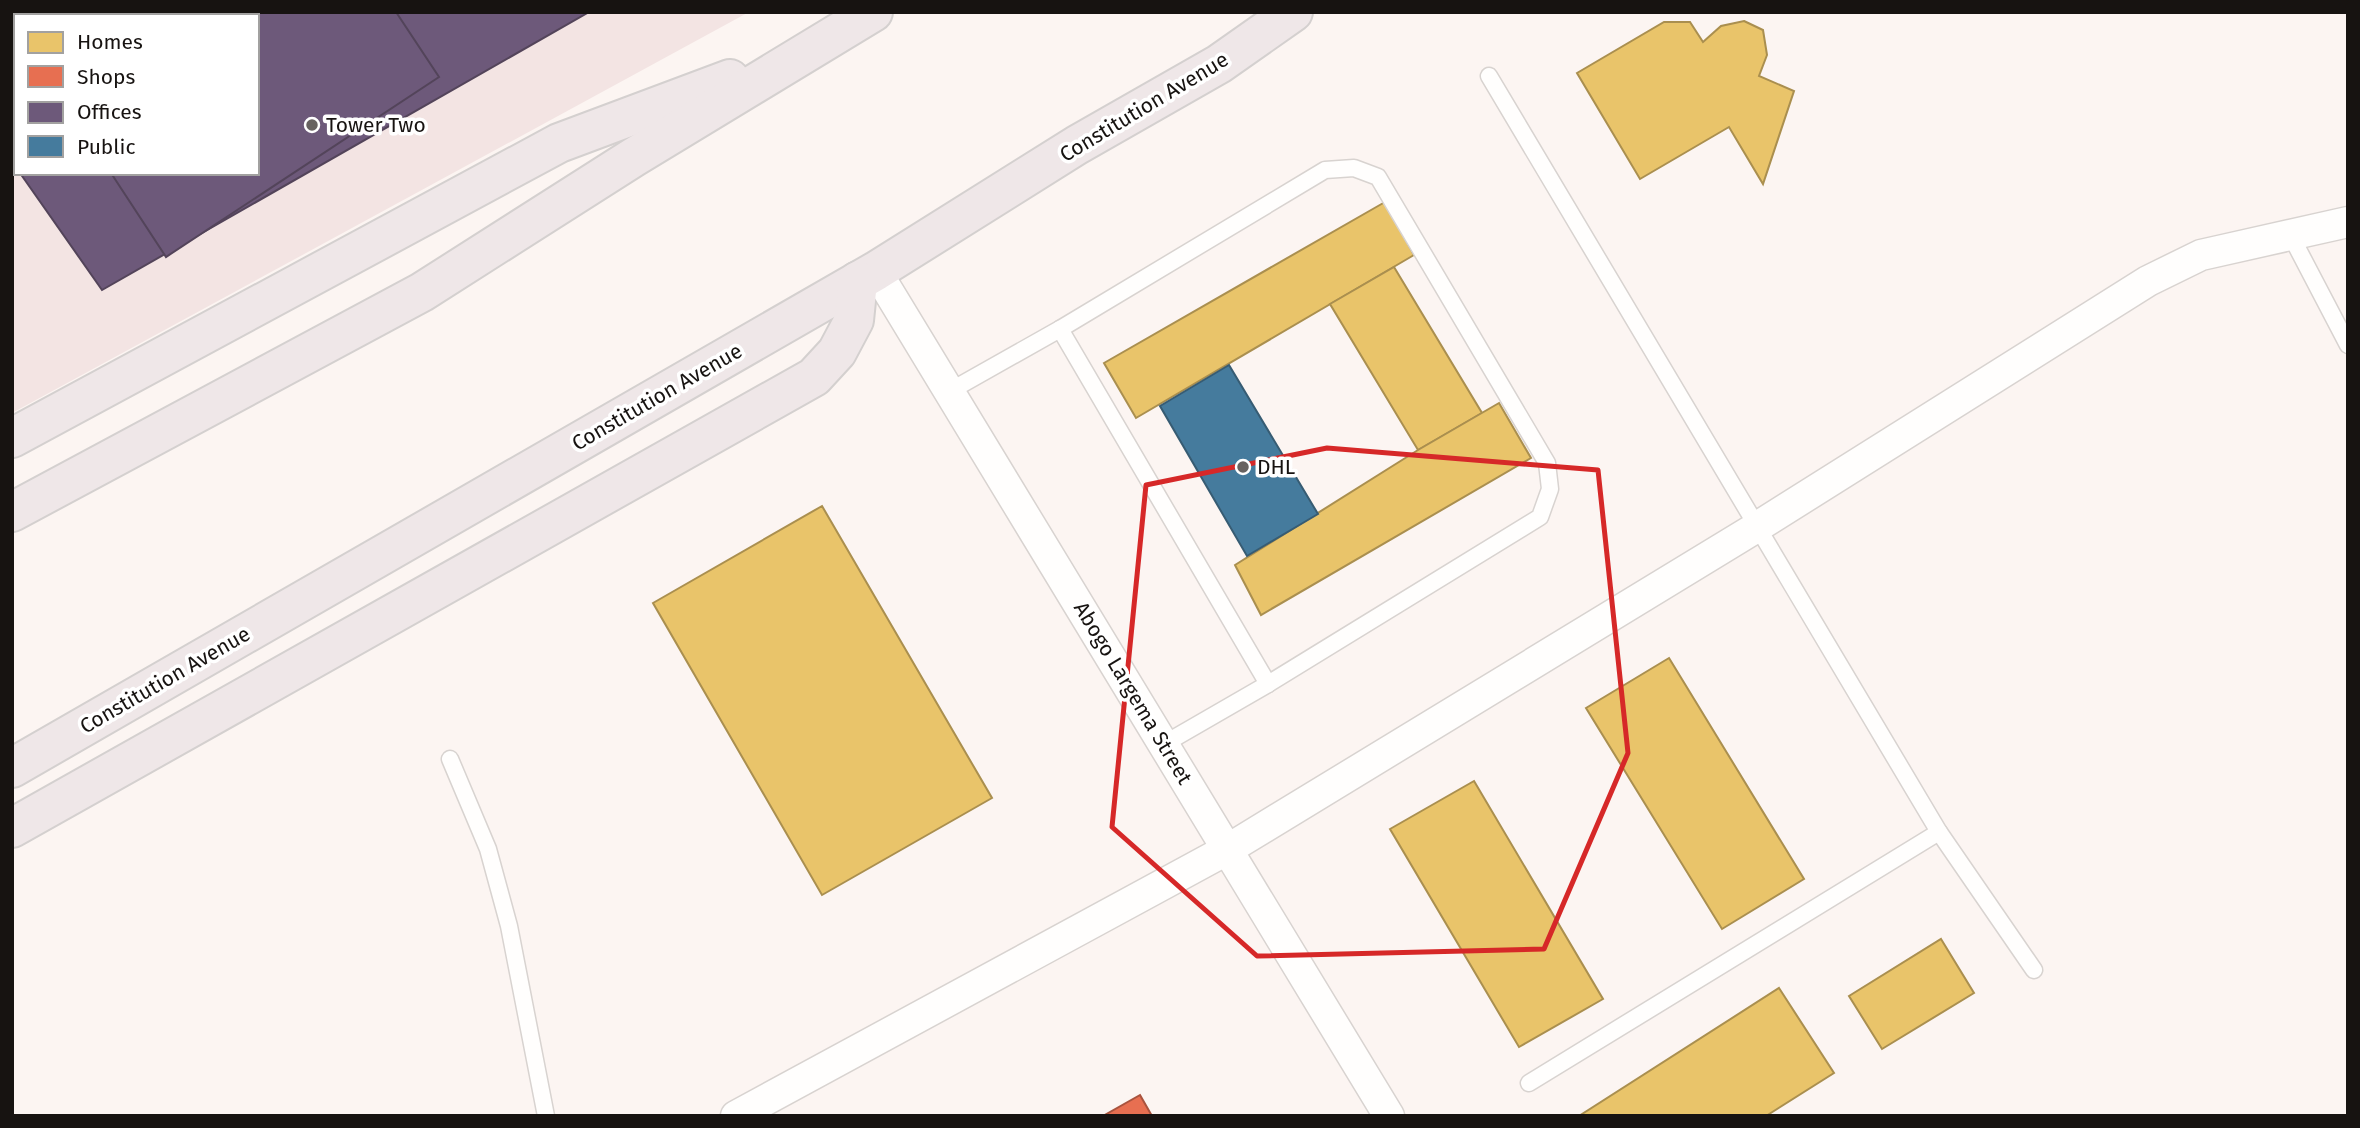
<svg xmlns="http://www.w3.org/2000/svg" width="2360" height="1128" font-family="'Fira Sans',sans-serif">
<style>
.commercial{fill:#f3e4e3;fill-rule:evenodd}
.homes{fill:#e9c46a;stroke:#aa8f4f;stroke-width:2}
.shops{fill:#e76f51;stroke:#a9533e;stroke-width:2}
.offices{fill:#6d597a;stroke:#53445a;stroke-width:2}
.public{fill:#457b9d;stroke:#375c73;stroke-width:2}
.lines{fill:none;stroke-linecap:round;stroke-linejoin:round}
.lane-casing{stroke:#d8d3d0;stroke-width:19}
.street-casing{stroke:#d8d3d0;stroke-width:33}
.primary-casing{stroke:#d4d0cf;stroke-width:42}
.lane{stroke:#fffefd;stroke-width:16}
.street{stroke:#fffefd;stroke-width:30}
.primary{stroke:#efe7e8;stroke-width:38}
.marked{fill:none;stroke:#d62828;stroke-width:5;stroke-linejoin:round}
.poi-dot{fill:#676260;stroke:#fff;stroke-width:2.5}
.labels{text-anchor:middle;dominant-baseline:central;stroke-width:7;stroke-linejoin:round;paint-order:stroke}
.street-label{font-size:21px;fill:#171311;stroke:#fff}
.poi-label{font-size:21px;fill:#171311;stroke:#fff;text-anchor:start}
</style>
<rect width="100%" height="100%" fill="#fcf5f2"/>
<path class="commercial" d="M12,12H749L12,413ZM16,16H257V173H16Z"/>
<g class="homes">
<path d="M1744,21L1763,30L1767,55L1759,76L1794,91L1763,184L1729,127L1640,179L1577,73L1664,22H1690L1703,42L1721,26Z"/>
<path d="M1385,202L1414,255L1136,418L1104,363Z"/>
<path d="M1394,267L1482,413L1418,450L1330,304Z"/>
<path d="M1499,403L1531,458L1261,615L1235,565L1418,450Z"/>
<path d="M822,506L992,798L822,895L653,603Z"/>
<path d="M1669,658L1804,879L1722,929L1586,708Z"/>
<path d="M1474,781L1603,999L1519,1047L1390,829Z"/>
<path d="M1941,939L1974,993L1882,1049L1849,996Z"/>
<path d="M1779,988L1834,1073L1766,1116H1579Z"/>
</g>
<path class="shops" d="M1140,1095L1152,1116H1103Z"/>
<g class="offices">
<path d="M12,12H589L102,290L20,173H257V16H16V167L12,162Z"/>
<path d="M203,12H396L439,77L166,257L111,173H257V16H197Z"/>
</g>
<path class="public" d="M1229,365L1318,514L1247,556L1160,406Z"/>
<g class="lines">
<defs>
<g id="lane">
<path d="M1489,76L1939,832L1529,1083"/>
<path d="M2290,234L2348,345"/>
<path d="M1060,329L1268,684"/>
<path d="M950,391L1060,329L1325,170L1354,168L1378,177L1547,463L1550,489L1540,517L1268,684L1164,744"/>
<path d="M450,759L488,849L509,926L546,1116"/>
<path d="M1939,832L2034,970"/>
</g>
<g id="street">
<path d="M876,271C1048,552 1220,833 1389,1116"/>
<path d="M736,1116L1230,848L1757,527L2148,281L2201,255L2348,222"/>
</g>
<g id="primary">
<path d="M12,438L559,143L730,79"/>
<path d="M12,512L422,292L634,157L873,12"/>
<path d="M12,768L876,271L1077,145L1219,64L1293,12"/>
<path d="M12,828L814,377L837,352L854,320L858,281"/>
</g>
</defs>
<use href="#lane" class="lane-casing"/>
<use href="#street" class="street-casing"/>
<use href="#primary" class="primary-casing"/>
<use href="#lane" class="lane"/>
<use href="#street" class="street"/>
<use href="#primary" class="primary"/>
</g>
<path class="marked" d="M1327,448L1598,470L1628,753L1544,949L1257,956L1112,827L1146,485Z"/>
<g class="poi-dot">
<circle cx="312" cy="125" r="7"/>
<circle cx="1243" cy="467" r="7"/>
</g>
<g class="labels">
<g class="street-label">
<text transform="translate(1144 107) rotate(-31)">Constitution Avenue</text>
<text transform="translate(657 397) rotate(-30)">Constitution Avenue</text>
<text transform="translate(165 680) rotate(-30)">Constitution Avenue</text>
<text transform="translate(1133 693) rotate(59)">Abogo Largema Street</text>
</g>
<g class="poi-label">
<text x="326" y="125">Tower Two</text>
<text x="1257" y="467">DHL</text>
</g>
</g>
<rect width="2360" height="1128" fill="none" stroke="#171311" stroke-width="28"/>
<rect x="14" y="14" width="245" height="161" fill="#ffffff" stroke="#a2a1a0" stroke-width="2"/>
<rect x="28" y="32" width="35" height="21" fill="#e9c46a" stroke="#a2a1a0" stroke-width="2"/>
<text x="77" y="49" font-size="21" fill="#171311">Homes</text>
<rect x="28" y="66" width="35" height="21" fill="#e76f51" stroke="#a2a1a0" stroke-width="2"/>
<text x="77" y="84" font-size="21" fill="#171311">Shops</text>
<rect x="28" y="102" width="35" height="21" fill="#6d597a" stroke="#a2a1a0" stroke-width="2"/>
<text x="77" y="119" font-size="21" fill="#171311">Offices</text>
<rect x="28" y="136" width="35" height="21" fill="#457b9d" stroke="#a2a1a0" stroke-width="2"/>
<text x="77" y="154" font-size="21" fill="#171311">Public</text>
</svg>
